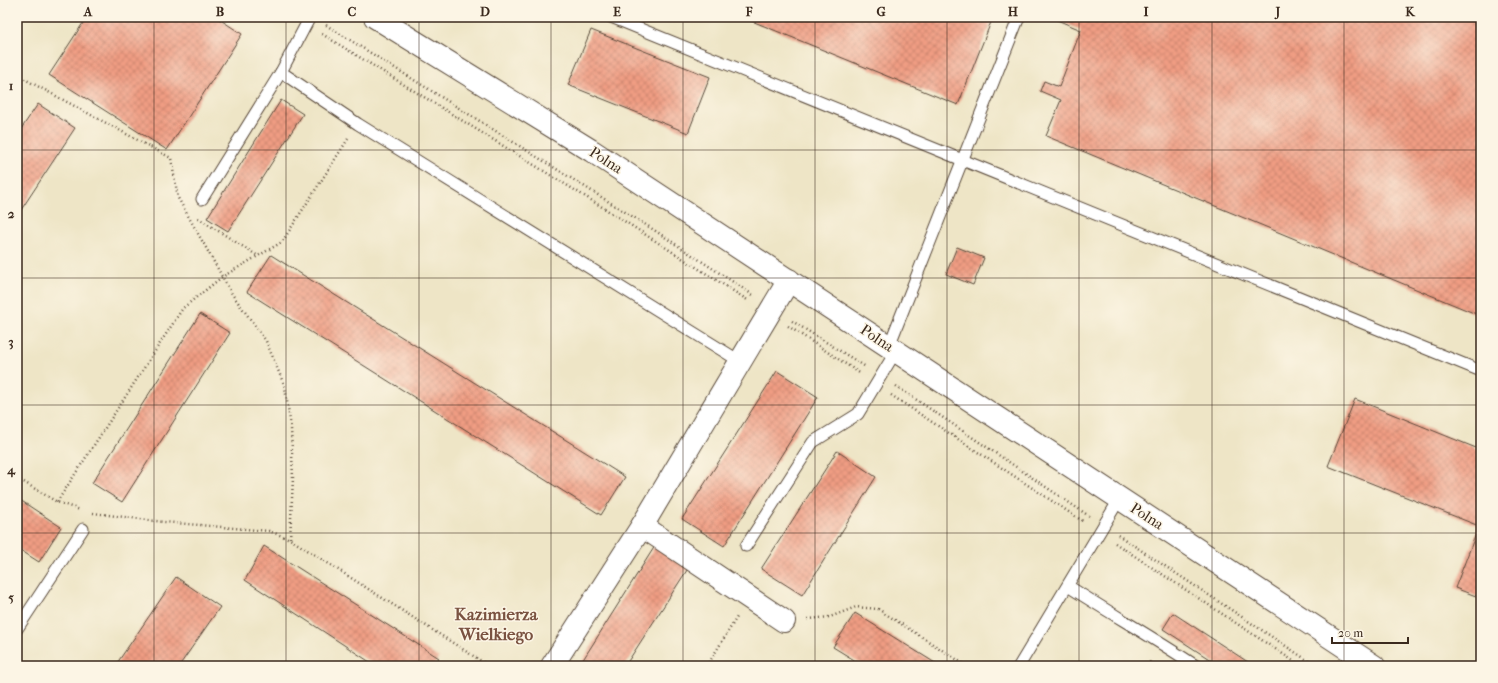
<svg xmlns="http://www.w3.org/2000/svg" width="1498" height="683" font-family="'IM FELL French Canon',serif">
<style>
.building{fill:url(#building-cross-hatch)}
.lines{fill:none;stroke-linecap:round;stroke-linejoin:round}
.service-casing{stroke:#564637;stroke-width:13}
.minor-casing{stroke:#564637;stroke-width:24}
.tertiary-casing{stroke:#564637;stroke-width:24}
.path{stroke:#564637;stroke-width:2.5;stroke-dasharray:1 3;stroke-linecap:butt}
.service{stroke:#fff;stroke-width:11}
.minor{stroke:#fff;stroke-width:22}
.tertiary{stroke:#fff;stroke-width:22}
.grid{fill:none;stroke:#3b2a1e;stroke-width:1;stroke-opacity:0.55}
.labels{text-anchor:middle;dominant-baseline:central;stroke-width:3;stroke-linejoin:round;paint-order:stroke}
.street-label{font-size:15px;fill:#3b2a1e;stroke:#fcf5e5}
.quarter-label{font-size:17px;font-weight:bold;fill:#7a5241;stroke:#fcf5e5}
.neatline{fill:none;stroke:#3b2a1e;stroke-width:1.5}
.grid-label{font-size:13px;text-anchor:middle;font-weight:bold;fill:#3b2a1e}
</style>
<defs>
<pattern id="building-cross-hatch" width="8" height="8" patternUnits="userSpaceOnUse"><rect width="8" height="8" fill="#f09d83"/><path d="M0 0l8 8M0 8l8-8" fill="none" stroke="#c4806b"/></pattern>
</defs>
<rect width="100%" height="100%" fill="#fcf5e5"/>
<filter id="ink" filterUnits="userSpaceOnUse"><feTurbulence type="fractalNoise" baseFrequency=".025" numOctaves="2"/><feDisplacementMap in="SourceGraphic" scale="8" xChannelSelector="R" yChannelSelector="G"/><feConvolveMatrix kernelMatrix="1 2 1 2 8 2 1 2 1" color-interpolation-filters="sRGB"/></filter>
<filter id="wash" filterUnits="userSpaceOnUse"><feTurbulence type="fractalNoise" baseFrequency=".012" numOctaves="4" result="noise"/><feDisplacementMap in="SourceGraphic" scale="16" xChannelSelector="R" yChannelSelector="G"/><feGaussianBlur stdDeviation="0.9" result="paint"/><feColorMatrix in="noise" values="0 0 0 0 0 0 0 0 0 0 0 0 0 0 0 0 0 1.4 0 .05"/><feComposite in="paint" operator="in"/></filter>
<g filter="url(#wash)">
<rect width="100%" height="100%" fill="#eee5c6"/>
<g id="blocks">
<g class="building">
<path d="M87,17H216L242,34L167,150L49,75Z"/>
<path d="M742,17H993L958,105Z"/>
<path d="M1050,17H1481V316L1046,136L1061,100L1040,91L1044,81L1059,87L1081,30Z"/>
<path d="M591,30L710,77L688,133L568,85Z"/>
<path d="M281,100L303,114L228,231L207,218Z"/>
<path d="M38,104L75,128L17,216V135Z"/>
<path d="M957,247L984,258L973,285L946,274Z"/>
<path d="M271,255L625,477L601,515L247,292Z"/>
<path d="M200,314L230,333L122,502L92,483Z"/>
<path d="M777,371L818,397L724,546L682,519Z"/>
<path d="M1355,399L1481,450V598L1455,588L1479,526L1328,466Z"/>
<path d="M837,451L876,477L802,595L761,569Z"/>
<path d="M17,498L61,527L39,562L17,548Z"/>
<path d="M264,546L439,658L433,666H376L245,580Z"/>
<path d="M655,546L689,567L625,666H579Z"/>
<path d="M176,577L220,607L179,666H115Z"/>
<path d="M855,613L940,666H864L833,647Z"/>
<path d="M1173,613L1254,666H1220L1163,629Z"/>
</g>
</g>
</g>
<g filter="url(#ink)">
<use href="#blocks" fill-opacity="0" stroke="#564637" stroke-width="1"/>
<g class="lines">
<defs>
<g id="service">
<path d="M611,17L1481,371"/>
<path d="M281,72L358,124L741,362"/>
<path d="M202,199L281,72L310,17"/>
<path d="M889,346L1019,17"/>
<path d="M746,546L813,442L858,414L896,351"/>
<path d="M1068,586C1110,613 1154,638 1196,666"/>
<path d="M17,629L83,529"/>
<path d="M1019,666L1120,498"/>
</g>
<g id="minor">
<path d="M642,526L784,621"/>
<path d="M552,666L642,526L789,280"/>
</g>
<path id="tertiary" d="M375,17L592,151L1374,666"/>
</defs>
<use href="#service" class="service-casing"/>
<use href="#minor" class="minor-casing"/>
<use href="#tertiary" class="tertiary-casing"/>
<g class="path">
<path d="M326,25L654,230L753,295"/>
<path d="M322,34L607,210L749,301"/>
<path d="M17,75L171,158L178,198L232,294L266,341L285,387L291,428L293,478L290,539"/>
<path d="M198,218L258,256"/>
<path d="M792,321L866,367"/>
<path d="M788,326L861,374"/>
<path d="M896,386L1089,516"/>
<path d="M891,395L1084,522"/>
<path d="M17,478L57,502L80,510"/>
<path d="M57,502L183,308L222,277L282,242L348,139"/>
<path d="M93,513L164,522L269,531L290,539L489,666"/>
<path d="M1118,535L1316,666"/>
<path d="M1115,543L1301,666"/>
<path d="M808,619L830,617L856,607L878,609L967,666"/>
<path d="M707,666L737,617"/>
<path d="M1148,666L1151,660"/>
</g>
<use href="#service" class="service"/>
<use href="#minor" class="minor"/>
<use href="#tertiary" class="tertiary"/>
</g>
</g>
<path class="grid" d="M154,17V666M286,17V666M419,17V666M551,17V666M683,17V666M815,17V666M947,17V666M1079,17V666M1212,17V666M1344,17V666M17,150H1481M17,278H1481M17,405H1481M17,533H1481"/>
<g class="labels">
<g class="street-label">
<text transform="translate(606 160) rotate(33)">Polna</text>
<text transform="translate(877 338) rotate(34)">Polna</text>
<text transform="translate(1147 516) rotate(33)">Polna</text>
</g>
<g class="quarter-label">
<text x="496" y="614">Kazimierza<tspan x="496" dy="20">Wielkiego</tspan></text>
</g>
</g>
<rect width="1498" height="683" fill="none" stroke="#fcf5e5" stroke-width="44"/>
<path d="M1332 637v6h76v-6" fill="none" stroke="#3b2a1e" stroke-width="2"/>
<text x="1338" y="637" font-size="12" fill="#3b2a1e" stroke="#fcf5e5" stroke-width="3" paint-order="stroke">20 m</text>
<rect x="22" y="22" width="1454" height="639" class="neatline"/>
<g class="grid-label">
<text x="88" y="16">A</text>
<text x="220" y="16">B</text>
<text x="352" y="16">C</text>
<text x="485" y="16">D</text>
<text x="617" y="16">E</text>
<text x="749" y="16">F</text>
<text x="881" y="16">G</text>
<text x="1013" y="16">H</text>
<text x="1146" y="16">I</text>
<text x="1278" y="16">J</text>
<text x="1410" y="16">K</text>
<text x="11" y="90">1</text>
<text x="11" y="218">2</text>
<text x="11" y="346">3</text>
<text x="11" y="474">4</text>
<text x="11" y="602">5</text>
</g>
</svg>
